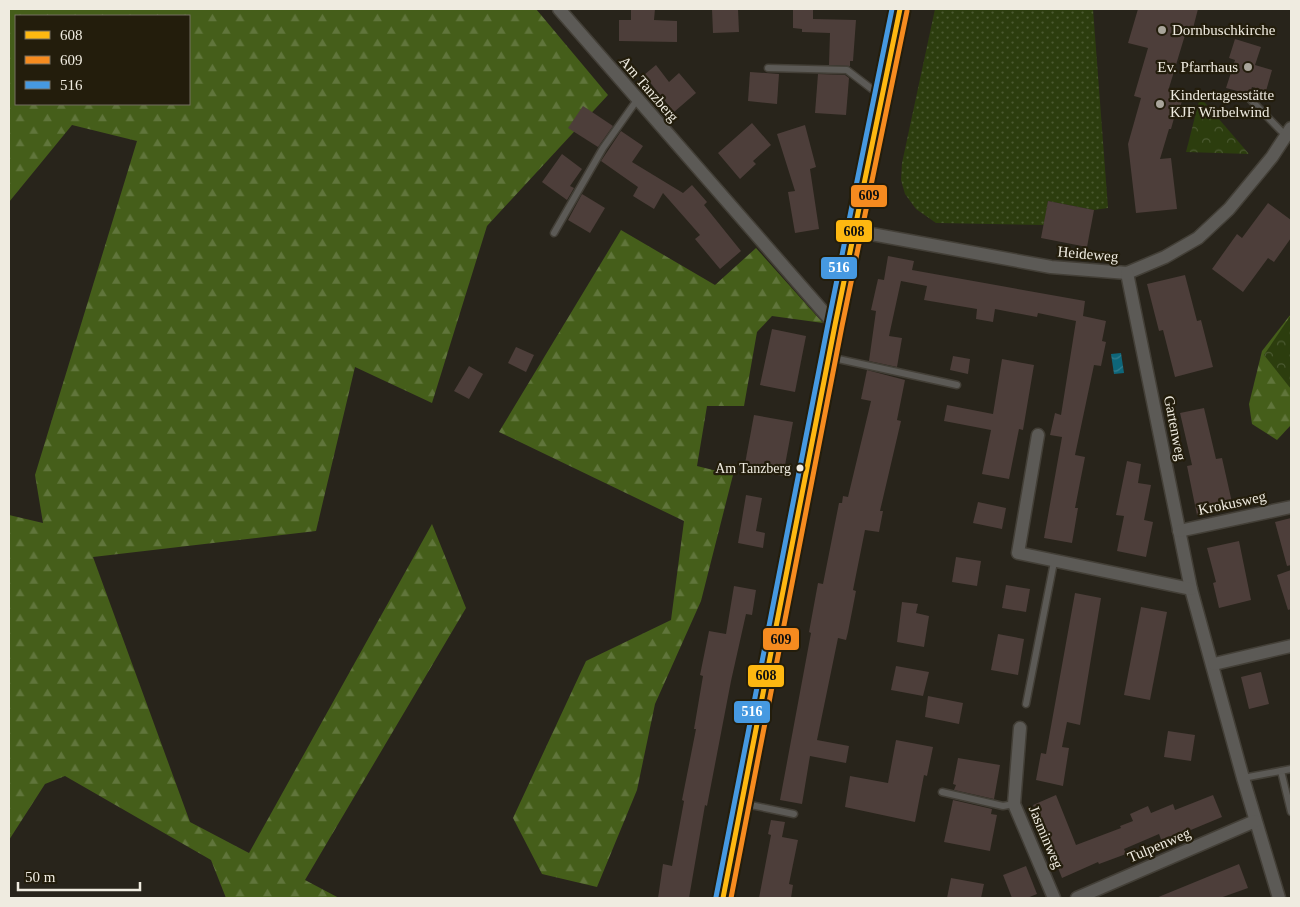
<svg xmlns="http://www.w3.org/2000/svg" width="1300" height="907" font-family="Georgia,serif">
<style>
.grass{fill:url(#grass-dots)}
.forest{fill:url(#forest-firs);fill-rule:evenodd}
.park{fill:url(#park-crowns)}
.water{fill:url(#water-waves)}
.building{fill:#4d3e3a}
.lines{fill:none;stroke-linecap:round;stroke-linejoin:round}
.service-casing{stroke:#433f37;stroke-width:9}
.minor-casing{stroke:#433f37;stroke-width:15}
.service{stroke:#5c5a56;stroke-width:6}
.minor{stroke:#5c5a56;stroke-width:12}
.bus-1-casing{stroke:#231d0c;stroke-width:9}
.bus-2-casing{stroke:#231d0c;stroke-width:9}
.bus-3-casing{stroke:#231d0c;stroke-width:9}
.bus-1{stroke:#feb811;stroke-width:5}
.bus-2{stroke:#f68b1f;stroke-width:5}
.bus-3{stroke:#4699e1;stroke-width:5}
.poi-dot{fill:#a9a59b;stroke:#231d0c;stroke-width:2}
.bus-dot{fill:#efebe0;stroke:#231d0c;stroke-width:2}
.labels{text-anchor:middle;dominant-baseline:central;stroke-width:4.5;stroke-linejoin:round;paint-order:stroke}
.bus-label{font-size:14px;fill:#efebe0;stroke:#231d0c;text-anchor:end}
.poi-label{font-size:15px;fill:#efebe0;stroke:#231d0c;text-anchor:start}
.street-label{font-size:15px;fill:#efebe0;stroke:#231d0c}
.line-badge{stroke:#231d0c;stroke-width:2}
.badge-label{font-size:14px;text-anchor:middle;font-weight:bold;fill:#fff}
.pale-badge-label{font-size:14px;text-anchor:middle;font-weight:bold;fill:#111}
</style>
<defs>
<pattern id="grass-dots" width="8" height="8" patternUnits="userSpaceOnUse" patternTransform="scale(1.25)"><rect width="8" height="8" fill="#2c3d0e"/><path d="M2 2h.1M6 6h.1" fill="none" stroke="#4b5931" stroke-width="1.8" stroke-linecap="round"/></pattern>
<pattern id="forest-firs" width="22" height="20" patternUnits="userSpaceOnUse" patternTransform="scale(1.25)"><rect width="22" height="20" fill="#455e1a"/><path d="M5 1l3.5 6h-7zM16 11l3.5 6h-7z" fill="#60753b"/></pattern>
<pattern id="park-crowns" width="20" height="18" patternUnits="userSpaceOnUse" patternTransform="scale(1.25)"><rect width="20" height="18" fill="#2c3d0e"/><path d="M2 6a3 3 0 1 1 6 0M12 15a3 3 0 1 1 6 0" fill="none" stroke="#4b5931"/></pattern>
<pattern id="water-waves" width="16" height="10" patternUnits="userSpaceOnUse" patternTransform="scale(1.25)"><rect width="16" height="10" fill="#0e667a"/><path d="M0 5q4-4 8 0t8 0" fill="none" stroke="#317c8d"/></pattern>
</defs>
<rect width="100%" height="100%" fill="#28241b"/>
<path class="grass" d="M935,9H1093L1108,208L1094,210L1048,201L1044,225L936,223L916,209L905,194L901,180L902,163Z"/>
<g class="forest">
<path d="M9,9H536L608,95L487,226L432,403L355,367L316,531L93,557L190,822L249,853L432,524L466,608L305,880L339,898H226L211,860L65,776L45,784L9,840V515L43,523L35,475L137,141L72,125L9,202ZM16,16H189V104H16Z"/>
<path d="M621,230L715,285L756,248L823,323L772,316L757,332L744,406H707L697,466L733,475L701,601L655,704L637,790L597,887L542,874L513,818L586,661L671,620L684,521L499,432Z"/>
<path d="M1291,314V425L1277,440L1252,424L1249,404L1262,351Z"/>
</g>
<g class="park">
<path d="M1200,97L1249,154L1186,152Z"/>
<path d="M1291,315V389L1264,355Z"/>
</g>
<path class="water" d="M1121,353L1124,373L1114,374L1111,354Z"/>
<g class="building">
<path d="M631,9H655L654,20L677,21V42L619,41V20H631Z"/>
<path d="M712,9H738L739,32L713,33Z"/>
<path d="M793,9H813V19L856,20L853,61H850V66L829,65L830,33L802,32V29L793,28Z"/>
<path d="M1138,9H1198L1191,36L1185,35L1169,88L1184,93L1179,112L1176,111L1171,129H1169L1160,159L1171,158L1177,209L1136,213L1128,144L1141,98L1134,96L1148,48L1128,43Z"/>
<path d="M1235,39L1261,47L1255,65L1272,70L1266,91L1252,87L1250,92L1245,93L1226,88L1235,60L1229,58Z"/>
<path d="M656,65L669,82L679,73L696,93L674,112L644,75Z"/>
<path d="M750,72L779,74L777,104L748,101Z"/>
<path d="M818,74L845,75L849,78L846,115L815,113Z"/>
<path d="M583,106L613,126L598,147L568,128Z"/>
<path d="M752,123L771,145L753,161L756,164L740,179L718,153Z"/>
<path d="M805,125L816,167L810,169L819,229L795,233L788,192L795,191L777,134Z"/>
<path d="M621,131L643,146L632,162L683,193L692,185L707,202L704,205L741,251L720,269L695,239L700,235L663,193L654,209L633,196L638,187L601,161Z"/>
<path d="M562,154L582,169L570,186L574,188L567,200L542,182Z"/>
<path d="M582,194L605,208L590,233L568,220Z"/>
<path d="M1048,201L1094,210L1087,247L1041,238Z"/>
<path d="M1268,203L1291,220V238L1274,262L1268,258L1243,292L1212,269L1237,234L1242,238Z"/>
<path d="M888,256L914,261L912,270L1085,301L1083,316L1106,321L1102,341L1106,342L1101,366L1094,365L1075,455L1085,457L1075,508H1078L1072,543L1044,538L1062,437L1050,435L1055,413L1061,415L1076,321L1038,313L1037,317L995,309L993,322L976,319L977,309L924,300L927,286L901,281L889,336L902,338L897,367L869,361L876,311L871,310L878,279L884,280Z"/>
<path d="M1185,275L1197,321L1201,320L1213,367L1175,377L1163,330L1159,331L1147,284Z"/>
<path d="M772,329L806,336L795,392L760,385Z"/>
<path d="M516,347L534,355L526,372L508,363Z"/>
<path d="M953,356L970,359L968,374L950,370Z"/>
<path d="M1002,359L1034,365L1023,430L1019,429L1009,479L982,474L991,430L944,421L947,405L993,414Z"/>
<path d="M469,366L483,374L469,399L454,391Z"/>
<path d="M867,370L905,380L897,420L901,421L880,511H883L879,532L865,530L853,590L856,591L848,632L846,640L838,638L817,740L849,746L846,763L810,756L802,804L780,800L811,633L809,632L818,583L823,584L839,503H842L843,496L848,497L871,401L861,399Z"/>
<path d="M1204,408L1216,459L1222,458L1233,507L1197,515L1187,466L1192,465L1180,413Z"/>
<path d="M754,415L793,422L783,476L744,469Z"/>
<path d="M1127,461L1141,464L1138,483L1151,485L1144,520L1153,522L1146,557L1117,551L1124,516L1116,515Z"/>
<path d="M746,495L762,498L756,531L765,533L763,548L738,543Z"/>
<path d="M978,502L1006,508L1002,529L973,523Z"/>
<path d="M1291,518V565L1287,566L1275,522Z"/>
<path d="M1239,541L1251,600L1219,608L1213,583L1216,582L1207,548Z"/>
<path d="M956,557L981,561L977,586L952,582Z"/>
<path d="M1291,570V609L1288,610L1277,575Z"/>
<path d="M1006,585L1030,589L1026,612L1002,608Z"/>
<path d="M734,586L756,590L752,615L746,614L731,681L707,806L705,805L689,898H658L663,864L672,866L684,801L682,800L696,729H694L703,676L700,675L709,631L726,634Z"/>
<path d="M1075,593L1101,598L1080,725L1067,722L1062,747L1069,748L1063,786L1036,780L1041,753L1046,754Z"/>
<path d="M902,602L918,604L916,613L929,616L924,647L897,642Z"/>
<path d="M1141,607L1167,612L1150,700L1124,695Z"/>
<path d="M998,634L1024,639L1018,675L991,670Z"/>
<path d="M896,666L929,672L923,696L891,690Z"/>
<path d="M1261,672L1269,704L1249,709L1241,677Z"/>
<path d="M928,696L963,703L959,724L925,717Z"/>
<path d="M1168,731L1195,735L1191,761L1164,757Z"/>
<path d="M896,740L933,747L927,776L924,775L915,822L845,807L850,776L888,783Z"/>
<path d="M958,758L1000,765L994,799L954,790L956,785L953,784Z"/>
<path d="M1056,795L1076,845L1121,828L1120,826L1133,821L1130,814L1148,806L1151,813L1173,804L1175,810L1213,795L1222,817L1162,842L1159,834L1124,849L1126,854L1099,864L1098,862L1062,878L1033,805Z"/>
<path d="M953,800L992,809L991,814L997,815L990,851L944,842Z"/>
<path d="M771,820L785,822L782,837L798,840L789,884L793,885L791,898H759L771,835L768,834Z"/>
<path d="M1239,864L1248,888L1220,898H1156Z"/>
<path d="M1026,866L1037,894L1027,898H1012L1003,875Z"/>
<path d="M951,878L984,884L981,898H947Z"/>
</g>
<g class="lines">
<defs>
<g id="service">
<path d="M768,68L847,70L873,90L884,93"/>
<path d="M1248,97L1286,136"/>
<path d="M554,233L603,148L637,100"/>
<path d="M829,357L957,385"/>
<path d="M1026,704L1054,562"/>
<path d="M1281,771L1291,812"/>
<path d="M1243,778L1291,769"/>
<path d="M942,792L1003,806L1014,804"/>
<path d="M741,803L794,814"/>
</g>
<g id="minor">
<path d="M559,9L835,325"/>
<path d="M855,231L1051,267L1127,273L1165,257L1198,238L1229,209L1272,157L1291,128"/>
<path d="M1127,273L1191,589L1243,778L1279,898"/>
<path d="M1038,435L1018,553L1191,589"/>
<path d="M1179,531L1291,507"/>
<path d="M1214,664L1291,646"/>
<path d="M1020,728L1014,804L1054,898"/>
<path d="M723,898L835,325L900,9"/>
<path d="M1077,898L1255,821"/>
</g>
</defs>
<use href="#service" class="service-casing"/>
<use href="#minor" class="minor-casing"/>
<use href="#service" class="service"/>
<use href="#minor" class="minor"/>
<defs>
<path id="bus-1" d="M723,898L835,325L900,9"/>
<path id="bus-2" d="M731,898L842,326L907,11"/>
<path id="bus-3" d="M716,897L828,324L892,9"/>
</defs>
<use href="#bus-1" class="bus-1-casing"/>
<use href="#bus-2" class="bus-2-casing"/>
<use href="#bus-3" class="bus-3-casing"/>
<use href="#bus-1" class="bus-1"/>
<use href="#bus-2" class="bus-2"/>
<use href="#bus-3" class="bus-3"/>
</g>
<g class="poi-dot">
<circle cx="1162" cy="30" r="5"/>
<circle cx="1248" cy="67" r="5"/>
<circle cx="1160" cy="104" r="5"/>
</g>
<circle class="bus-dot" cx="800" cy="468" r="4.5"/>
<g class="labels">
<g class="bus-label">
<text x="791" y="468">Am Tanzberg</text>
</g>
<g class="poi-label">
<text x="1172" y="30">Dornbuschkirche</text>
<text x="1238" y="67" text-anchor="end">Ev. Pfarrhaus</text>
<text x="1170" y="95">Kindertagesstätte<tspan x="1170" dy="17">KJF Wirbelwind</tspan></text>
</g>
<g class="street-label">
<text transform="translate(649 89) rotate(49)">Am Tanzberg</text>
<text transform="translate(1088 254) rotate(5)">Heideweg</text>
<text transform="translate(1175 428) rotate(79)">Gartenweg</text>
<text transform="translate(1232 503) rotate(-12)">Krokusweg</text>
<text transform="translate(1046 837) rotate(67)">Jasminweg</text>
<text transform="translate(1159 845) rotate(-23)">Tulpenweg</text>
</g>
</g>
<g class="line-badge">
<rect x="850" y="184" width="38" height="24" rx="5" fill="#f68b1f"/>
<rect x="835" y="219" width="38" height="24" rx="5" fill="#feb811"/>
<rect x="820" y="256" width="38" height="24" rx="5" fill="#4699e1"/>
<rect x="762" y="627" width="38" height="24" rx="5" fill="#f68b1f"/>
<rect x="747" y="664" width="38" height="24" rx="5" fill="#feb811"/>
<rect x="733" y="700" width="38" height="24" rx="5" fill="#4699e1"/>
</g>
<g class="badge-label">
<text x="839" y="272">516</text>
<text x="752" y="716">516</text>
</g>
<g class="pale-badge-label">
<text x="869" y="200">609</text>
<text x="854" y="236">608</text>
<text x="781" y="644">609</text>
<text x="766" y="680">608</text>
</g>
<rect width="1300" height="907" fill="none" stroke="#efebe0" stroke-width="20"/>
<rect x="15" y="15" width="175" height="90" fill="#231d0c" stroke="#756f61"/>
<rect x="25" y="31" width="25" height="8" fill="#feb811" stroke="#756f61"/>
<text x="60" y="40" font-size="15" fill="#efebe0">608</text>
<rect x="25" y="56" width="25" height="8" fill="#f68b1f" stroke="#756f61"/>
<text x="60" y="65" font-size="15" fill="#efebe0">609</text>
<rect x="25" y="81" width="25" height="8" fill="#4699e1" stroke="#756f61"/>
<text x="60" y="90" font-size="15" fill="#efebe0">516</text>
<path d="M18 882v8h122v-8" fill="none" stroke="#efebe0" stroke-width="2.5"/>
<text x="25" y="882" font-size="15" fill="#efebe0" stroke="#231d0c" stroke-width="4" paint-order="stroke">50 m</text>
</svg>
